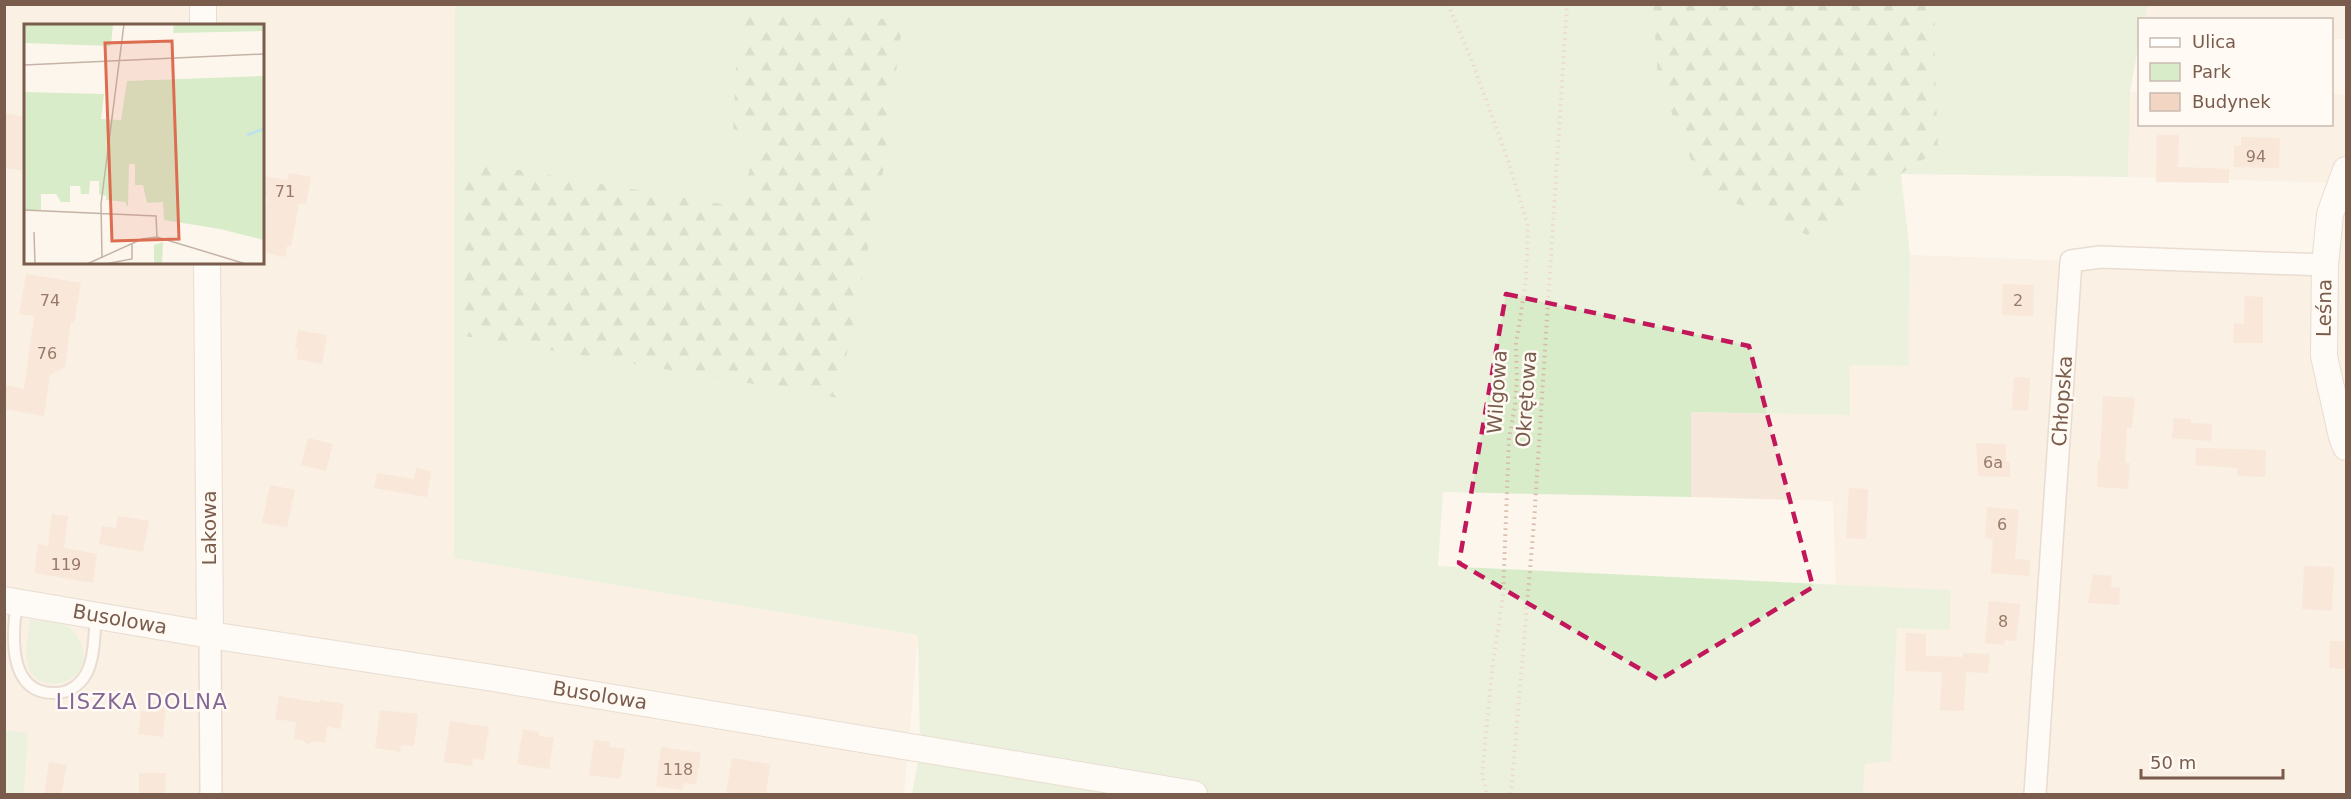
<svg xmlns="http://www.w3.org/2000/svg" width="2351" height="799" font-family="'DejaVu Sans',sans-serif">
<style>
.residential{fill:#f5e8da;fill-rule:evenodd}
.green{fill:#d8ecc9}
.forest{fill:url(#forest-firs)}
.building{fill:#f3d5c3}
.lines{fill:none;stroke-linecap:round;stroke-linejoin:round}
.service-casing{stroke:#d1beb0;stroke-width:14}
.minor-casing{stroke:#d1beb0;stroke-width:24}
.tertiary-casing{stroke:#d1beb0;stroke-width:28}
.path{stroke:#d9b8a5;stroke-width:4;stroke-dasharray:1.5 4.5;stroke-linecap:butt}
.service{stroke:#fff;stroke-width:10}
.minor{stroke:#fff;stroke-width:21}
.tertiary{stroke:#fff;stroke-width:26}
.marked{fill:none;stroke:#c2185b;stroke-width:4.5;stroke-dasharray:12 8;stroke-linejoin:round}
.labels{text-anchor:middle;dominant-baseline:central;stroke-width:5;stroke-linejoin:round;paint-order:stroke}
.number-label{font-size:16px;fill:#987a6a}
.street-label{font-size:20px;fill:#7a5c4d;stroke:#fffaf3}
.neighbourhood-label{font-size:21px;letter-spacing:1.5px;fill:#846695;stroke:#fffaf3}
.inset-river{fill:none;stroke:#bfe3e8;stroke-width:3}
.inset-road{fill:none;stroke:#c5b3a7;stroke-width:1.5}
.view{fill:#dc6d51;fill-opacity:0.15;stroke:#dc6d51;stroke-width:3}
.inset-edge{fill:none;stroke:#7a5c4d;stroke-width:3}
</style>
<defs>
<pattern id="forest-firs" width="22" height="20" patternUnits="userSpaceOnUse" patternTransform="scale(1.5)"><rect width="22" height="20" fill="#d8ecc9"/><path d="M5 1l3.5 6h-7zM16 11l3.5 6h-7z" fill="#b4c2a5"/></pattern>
</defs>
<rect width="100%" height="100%" fill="#fdf6ec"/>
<g class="residential">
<path d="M5,5H464L454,558L918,635L904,794H24L28,734L5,730ZM26,26H262V262H26Z"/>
<path d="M2148,5H2346V39H2332V20L2145,19Z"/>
<path d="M2130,92H2139L2140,124H2332V94H2346V794H1863L1865,763L1891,761L1897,627L1951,591L1836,586L1833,501L1691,497V412L1849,415V365L1909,366L1910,255L2071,261L2325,265L2341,183L2128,177Z"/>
</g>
<g class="green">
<path d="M455,5H2148L2145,19L2140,20L2139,44L2130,92L2128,177L1901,174L1910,255L1909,366L1849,365L1850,415L1691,412V497L1443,492L1438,566L1951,590L1950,630L1897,628L1891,761L1865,764L1863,794H912L920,749L918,635L454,558Z"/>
<path d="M30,620C42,621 57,620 67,626C74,630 78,637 81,644C98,682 35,702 27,662C24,649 29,633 30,620Z"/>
<path d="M5,730L28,733L24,794H5Z"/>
</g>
<g class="forest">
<path d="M1653,5H1935V68L1938,150L1807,235L1703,189L1658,80Z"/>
<path d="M739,10L903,20L882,179L838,398L458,335L461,160L739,207L759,137L733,129Z"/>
</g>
<g class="building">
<path d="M4,113L26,117V171L4,168Z"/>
<path d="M2157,135H2179L2178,167L2229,169V183L2156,182Z"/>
<path d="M2241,137L2280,138L2279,168L2234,167V146H2241Z"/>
<path d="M289,173L311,177L306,204L299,203L291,246H287L285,257L262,252V227L268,197L262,196L264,176L287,180Z"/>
<path d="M26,274L81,283L74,323L71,322L65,367L50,375L44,416L4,409V385L24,389L34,316L19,314Z"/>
<path d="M2003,284L2034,285L2033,316L2002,315Z"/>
<path d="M2245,296L2263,297V343H2233L2234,323L2244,324Z"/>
<path d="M298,330L327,335L322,364L296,359L298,349H295Z"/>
<path d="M2014,377L2030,378L2028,411L2012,410Z"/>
<path d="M2103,396L2135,398L2132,428L2127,427L2125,463H2130L2128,489L2097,487L2098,461H2100Z"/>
<path d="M2174,418L2191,419V423L2212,424L2211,441L2172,438Z"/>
<path d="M308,438L333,444L326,471L301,465Z"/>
<path d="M1976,443L2006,444V461L2010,462V477L1978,476Z"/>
<path d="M2196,448L2266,450L2265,477L2237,476V468L2195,465Z"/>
<path d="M416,468L431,471L427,497L374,488L377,473L414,479Z"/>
<path d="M270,485L295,490L287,527L262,523Z"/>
<path d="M1849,488L1868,489L1866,539L1846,538Z"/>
<path d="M1987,507L2019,510L2015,559L2030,560L2029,576L1991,573L1993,539L1985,538Z"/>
<path d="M52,514L68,516L64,548L97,554L93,583L34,573L38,544L48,546Z"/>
<path d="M118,516L149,521L143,552L99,544L102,526L116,528Z"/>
<path d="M2304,566L2334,567L2332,611L2302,609Z"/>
<path d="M2093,574L2112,576L2111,587L2120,588L2119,605L2088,603Z"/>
<path d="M1989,601L2020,604L2016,641L2005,640L2004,645L1985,643Z"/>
<path d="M1906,633L1926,634V656L1963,657V653L1990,654L1988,673L1966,672L1964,711L1940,710L1942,672L1905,671Z"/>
<path d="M2330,641H2346V669L2329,668Z"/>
<path d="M279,696L320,703V700L344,704L340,729L327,726L325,743L313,741L308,745L303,740L294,739L296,722L275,719Z"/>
<path d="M150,702L166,704L163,737L138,734L141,711L149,712Z"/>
<path d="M380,710L418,714L414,746L401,745L400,752L375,748Z"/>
<path d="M450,721L489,727L484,760L473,758L472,766L444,762Z"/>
<path d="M523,729L539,732V736L554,738L549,769L517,764Z"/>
<path d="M594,740L610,742L609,747L625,749L620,779L589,775Z"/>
<path d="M661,747L701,753L696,784L684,783L682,790L656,786Z"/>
<path d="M732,758L770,764L766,795H726Z"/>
<path d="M49,762L67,765L61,795H44Z"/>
<path d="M139,773H166L165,795H139Z"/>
</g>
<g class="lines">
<defs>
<path id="service" d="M17,602C12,634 7,695 56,693C68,693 80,685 86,674C95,658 94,634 96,615"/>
<g id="minor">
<path d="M210,635L211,794"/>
<path d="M2035,794L2071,261L2100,257L2325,265"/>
</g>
<g id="tertiary">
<path d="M203,4V26"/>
<path d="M2346,170L2330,214L2325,265L2324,356L2342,437L2346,447"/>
<path d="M207,262L210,635"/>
<path d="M4,600L210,635L493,678L1194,794"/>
</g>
</defs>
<use href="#service" class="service-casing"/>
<use href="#minor" class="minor-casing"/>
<use href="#tertiary" class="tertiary-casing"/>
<g class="path">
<path d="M1448,4L1472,61L1509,163L1528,226L1526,281L1516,344L1517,378L1515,406L1509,438L1503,596L1493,662L1482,775L1487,794"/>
<path d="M1511,794L1534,522L1567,4"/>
</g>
<use href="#service" class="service"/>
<use href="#minor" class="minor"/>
<use href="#tertiary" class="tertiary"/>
</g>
<path d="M0 0H2351V799H0ZM1506,294L1749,346L1813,587L1659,680L1459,563Z" fill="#fdf6ec" fill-opacity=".55" fill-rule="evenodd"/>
<path class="marked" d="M1506,294L1749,346L1813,587L1659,680L1459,563Z"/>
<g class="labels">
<g class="number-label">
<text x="2256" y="156">94</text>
<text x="285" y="191">71</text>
<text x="50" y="300">74</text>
<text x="2018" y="300">2</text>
<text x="47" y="353">76</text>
<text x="1993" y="462">6a</text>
<text x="2002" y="524">6</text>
<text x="66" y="564">119</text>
<text x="2003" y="621">8</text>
<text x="678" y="769">118</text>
</g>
<g class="street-label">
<text transform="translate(2324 308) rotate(-89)">Leśna</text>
<text transform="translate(1497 392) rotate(-86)">Wilgowa</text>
<text transform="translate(1526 399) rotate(-86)">Okrętowa</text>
<text transform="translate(2062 401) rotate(-86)">Chłopska</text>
<text transform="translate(209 528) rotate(-90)">Lakowa</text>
<text transform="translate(120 619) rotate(10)">Busolowa</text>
<text transform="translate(600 695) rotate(9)">Busolowa</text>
</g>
<g class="neighbourhood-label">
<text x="142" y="702">LISZKA DOLNA</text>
</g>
</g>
<g transform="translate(24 24)">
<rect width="240" height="240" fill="#fdf6ec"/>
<path d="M0,0H89L87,22L0,19ZM150,0H240V7L149,9ZM240,52V216L196,205L140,196L139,178L123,179L119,161H111V140H105L104,183L101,178L82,176V172L75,170V157H66L65,170H57L56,162H46V178H37L32,170H17V187L1,186L0,68L80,70L77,95L97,96L103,57Z" fill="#d8ecc9"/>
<path d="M121,56H136L133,80L150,79L149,93L117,89ZM156,156L163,158L164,171L155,180H141L134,170L137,161ZM139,218L138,240H130V221Z" fill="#d8ecc9"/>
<path class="inset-river" d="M223,111L240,105"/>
<path class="inset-road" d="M0,41L240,30M0,186L132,192L133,213M10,208L11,240M78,233L77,180L100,0M63,240L118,215L133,213L222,240M81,240L108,235V220"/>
<path class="view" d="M148,17L155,215L88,217L81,19Z"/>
<rect width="240" height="240" class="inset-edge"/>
</g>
<rect width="2351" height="799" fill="none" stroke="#7a5c4d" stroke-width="12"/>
<rect x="2138" y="18" width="195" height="108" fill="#fffaf3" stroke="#cabbb1" stroke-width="1.5"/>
<rect x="2150" y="38" width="30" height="9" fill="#ffffff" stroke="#cabbb1" stroke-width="1.5"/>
<text x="2192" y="48" font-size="18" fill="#7a5c4d">Ulica</text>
<rect x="2150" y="63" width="30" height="18" fill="#d8ecc9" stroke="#cabbb1" stroke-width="1.5"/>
<text x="2192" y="78" font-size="18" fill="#7a5c4d">Park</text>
<rect x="2150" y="93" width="30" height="18" fill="#f3d5c3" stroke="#cabbb1" stroke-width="1.5"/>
<text x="2192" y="108" font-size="18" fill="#7a5c4d">Budynek</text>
<path d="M2141 769v9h142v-9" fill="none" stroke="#7a5c4d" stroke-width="3"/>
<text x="2150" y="769" font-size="18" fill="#7a5c4d" stroke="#fffaf3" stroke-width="4.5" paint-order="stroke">50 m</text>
</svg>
